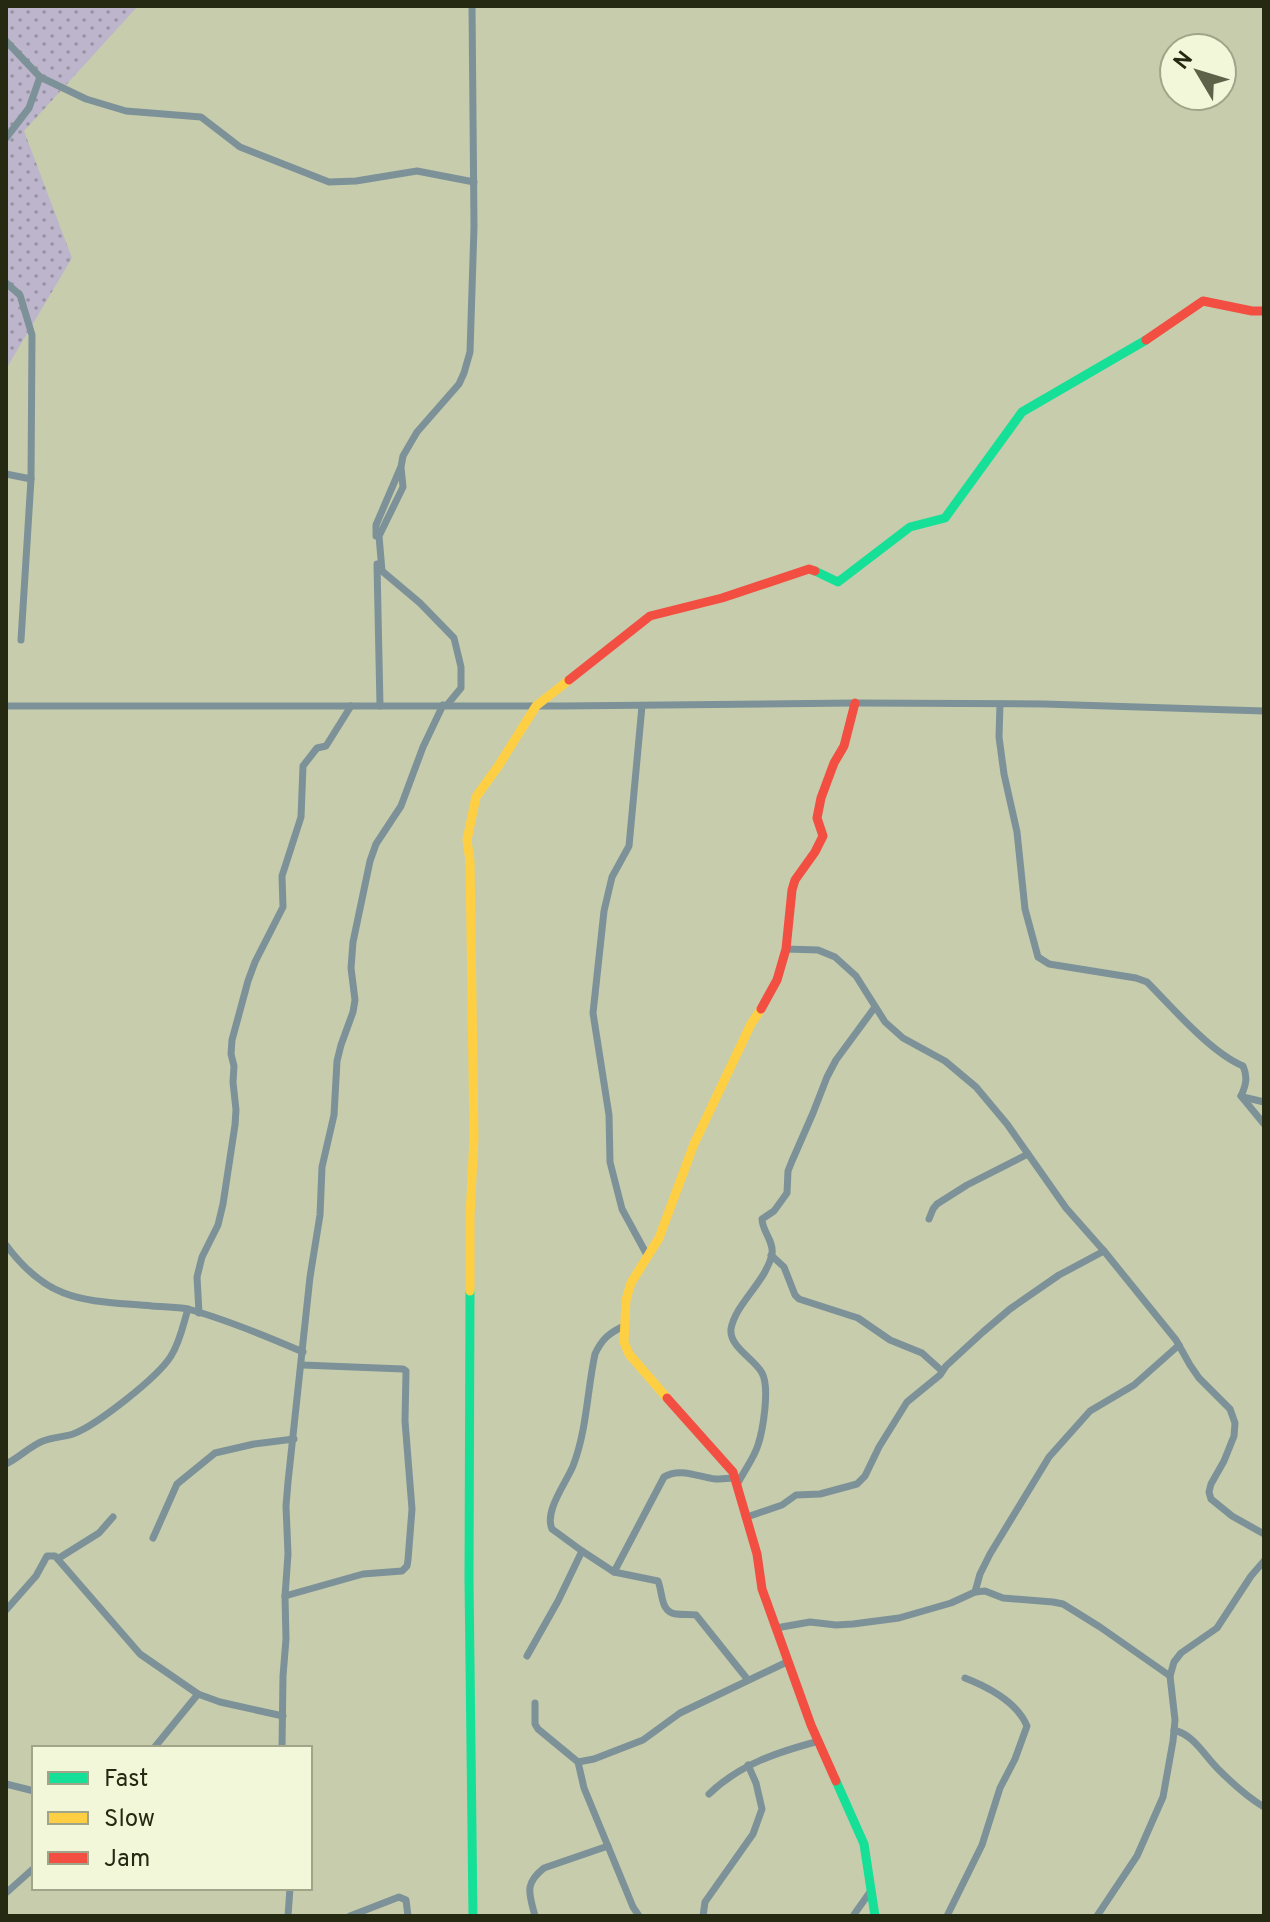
<svg xmlns="http://www.w3.org/2000/svg" width="1270" height="1922" font-family="Overpass,sans-serif">
<style>
.park{fill:url(#park-dots)}
.lines{fill:none;stroke-linecap:round;stroke-linejoin:round}
.street{stroke:#7d9298;stroke-width:7}
.fast{stroke:#16e098;stroke-width:9}
.slow{stroke:#ffcf43;stroke-width:9}
.jam{stroke:#f24e42;stroke-width:9}
</style>
<defs>
<pattern id="park-dots" width="8" height="8" patternUnits="userSpaceOnUse" patternTransform="scale(2)"><rect width="8" height="8" fill="#bcb5cb"/><path d="M2 2h.1M6 6h.1" fill="none" stroke="#9993a3" stroke-width="1.8" stroke-linecap="round"/></pattern>
</defs>
<rect width="100%" height="100%" fill="#c7cdac"/>
<path class="park" d="M6,6H138L24,131L72,258L6,369Z"/>
<g class="lines">
<g class="street">
<path d="M6,41L40,77"/>
<path d="M6,138L29,108L40,77L86,99L126,111L201,117L240,147L329,182L356,181L417,171L474,182"/>
<path d="M6,283L20,295L32,335L31,479L21,640"/>
<path d="M6,474L31,479"/>
<path d="M376,536V525L400,469"/>
<path d="M377,564L380,706"/>
<path d="M1000,704L999,737L1004,774L1017,832L1025,909L1038,957L1049,964L1136,978L1147,982C1173,1008 1210,1052 1243,1066C1248,1077 1246,1085 1241,1096"/>
<path d="M447,705L461,688V667L454,638L420,603L382,571L379,536L403,487L401,467L403,456L417,432L459,384L464,373L470,352L474,227L472,6"/>
<path d="M6,706H563L855,703L1044,704L1264,711"/>
<path d="M642,706L629,846L612,877L604,911L593,1013L609,1115L610,1162L622,1209L647,1255"/>
<path d="M786,949L818,950L835,957L856,976L885,1022L903,1038L945,1061L976,1087L1007,1124L1066,1208L1104,1251L1176,1340L1190,1365L1199,1378L1230,1409L1235,1423L1234,1436L1224,1461L1211,1484L1209,1492L1211,1499L1232,1516L1264,1534"/>
<path d="M1241,1096L1264,1124"/>
<path d="M1243,1097L1264,1102"/>
<path d="M929,1219L933,1209L937,1204L967,1185L1028,1154"/>
<path d="M6,1245C50,1304 85,1300 152,1306C164,1307 177,1307 188,1309C228,1320 266,1336 303,1352"/>
<path d="M771,1255L784,1267L795,1295L799,1299L858,1318L890,1340L922,1353L942,1371"/>
<path d="M199,1313L197,1277L202,1257L218,1225L223,1204L235,1125L236,1110L233,1082L234,1066L231,1054L232,1040L248,981L255,962L283,907L282,876L301,817L303,766L317,748L326,746L351,706"/>
<path d="M6,1464C19,1458 30,1446 43,1441C53,1437 64,1437 73,1434C97,1425 158,1377 171,1356C180,1342 183,1325 188,1309"/>
<path d="M738,1483C744,1471 754,1458 758,1445C763,1430 770,1387 762,1373C755,1359 729,1347 731,1329C735,1304 766,1282 772,1254C774,1241 762,1231 762,1219L774,1211L787,1193L788,1171L792,1161L813,1113L827,1077L836,1060L875,1007"/>
<path d="M747,1517L782,1505L796,1495L820,1494L857,1484L865,1476L879,1447L907,1402L940,1375L946,1366L983,1332L1010,1309L1059,1275L1104,1251"/>
<path d="M153,1538L177,1484L215,1453L254,1444L294,1439"/>
<path d="M582,1551L614,1572L658,1581C663,1593 660,1612 676,1614C683,1615 690,1614 696,1615L748,1680"/>
<path d="M59,1558L99,1533L113,1517"/>
<path d="M614,1572L664,1477C679,1467 699,1477 715,1479C722,1479 729,1478 735,1478"/>
<path d="M975,1592L980,1574L990,1554L1049,1457L1090,1411L1134,1385L1179,1345"/>
<path d="M285,1596L363,1574L402,1571L407,1566L408,1560L412,1509L405,1421L406,1371L403,1369L302,1365"/>
<path d="M6,1610L36,1576L47,1556H55L140,1654L198,1694L220,1702L283,1716"/>
<path d="M776,1628L810,1622L836,1625L853,1624L899,1618L951,1603L975,1592L985,1591L1003,1598L1053,1602L1063,1604L1100,1627L1170,1676"/>
<path d="M527,1656L558,1601L582,1551L552,1529C544,1511 566,1483 573,1466C587,1430 587,1391 595,1354C602,1339 609,1333 624,1326"/>
<path d="M535,1703V1724L538,1729L578,1762L584,1788L633,1907L639,1916"/>
<path d="M1174,1730C1194,1735 1204,1755 1218,1769C1231,1782 1247,1797 1264,1807"/>
<path d="M154,1748L198,1694"/>
<path d="M282,1748L283,1676L286,1639L285,1596L288,1554L286,1506L288,1482L310,1277L320,1215L322,1167L334,1115L337,1061L341,1045L353,1012L355,1000L351,968L353,942L370,861L376,844L401,806L423,747L443,705"/>
<path d="M578,1762L594,1759L643,1740L680,1713L787,1662"/>
<path d="M6,1784L34,1791"/>
<path d="M709,1794C740,1764 778,1752 819,1741"/>
<path d="M6,1893L34,1868"/>
<path d="M288,1916L290,1888"/>
<path d="M350,1916L399,1897L406,1900L408,1916"/>
<path d="M535,1916C529,1893 524,1884 544,1868L608,1846"/>
<path d="M703,1916L705,1902L753,1834L762,1809L756,1783L748,1765"/>
<path d="M853,1916L870,1892"/>
<path d="M947,1916L982,1845L1000,1788L1015,1759L1027,1726C1017,1702 988,1687 965,1678"/>
<path d="M1097,1916L1137,1856L1163,1797L1173,1741L1175,1720L1170,1676L1174,1662L1181,1653L1217,1628L1251,1576L1264,1561"/>
</g>
<g class="fast">
<path d="M815,571L838,582L910,527L945,518L1022,412L1146,340"/>
<path d="M470,1291L469,1579L473,1916"/>
<path d="M836,1781L864,1844L875,1916"/>
</g>
<g class="slow">
<path d="M470,1291V1216L474,1138L470,861L467,840L476,797L499,765L536,706L569,680"/>
<path d="M667,1398L629,1354L624,1342L626,1300L631,1283L659,1238L694,1144L751,1024L761,1009"/>
</g>
<g class="jam">
<path d="M1146,340L1203,301L1252,311H1264"/>
<path d="M569,680L650,616L722,598L809,569L815,571"/>
<path d="M761,1009L777,980L786,949L792,890L795,880L815,852L823,836L817,818L821,798L834,763L844,746L855,703"/>
<path d="M667,1398L733,1472L757,1554L762,1589L811,1725L836,1781"/>
</g>
</g>
<rect width="1270" height="1922" fill="none" stroke="#262912" stroke-width="16"/>
<rect x="32" y="1746" width="280" height="144" fill="#f2f7d9" stroke="#a0a589" stroke-width="2"/>
<rect x="48" y="1772" width="40" height="12" fill="#16e098" stroke="#a0a589" stroke-width="2"/>
<text x="104" y="1786" font-size="24" fill="#262912">Fast</text>
<rect x="48" y="1812" width="40" height="12" fill="#ffcf43" stroke="#a0a589" stroke-width="2"/>
<text x="104" y="1826" font-size="24" fill="#262912">Slow</text>
<rect x="48" y="1852" width="40" height="12" fill="#f24e42" stroke="#a0a589" stroke-width="2"/>
<text x="104" y="1866" font-size="24" fill="#262912">Jam</text>
<g transform="translate(1198 72) rotate(308)"><circle r="38" fill="#f2f7d9" stroke="#a0a589" stroke-width="2"/>
<path d="M0-6L14 30L0 20L-14 30Z" fill="#5e6248"/>
<text y="-12" font-size="22" font-weight="bold" text-anchor="middle" fill="#262912">N</text>
</g>
</svg>
